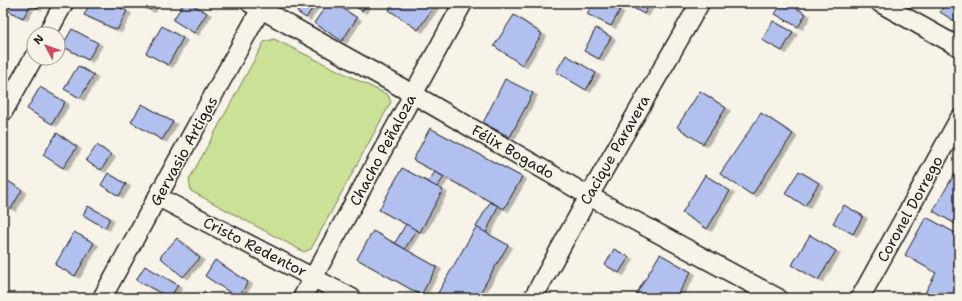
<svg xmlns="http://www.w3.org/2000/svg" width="962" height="301" font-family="'Shantell Sans',sans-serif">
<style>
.green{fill:#cae196;stroke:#737e59}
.building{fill:#b2c0f0;stroke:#1c1c1c;filter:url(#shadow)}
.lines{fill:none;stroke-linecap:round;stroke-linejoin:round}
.minor-casing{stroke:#1c1c1c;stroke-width:21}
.minor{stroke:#f7f3e8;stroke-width:18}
.labels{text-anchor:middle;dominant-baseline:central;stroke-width:3;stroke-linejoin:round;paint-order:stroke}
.street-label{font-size:15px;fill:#1c1c1c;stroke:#f7f3e8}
</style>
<defs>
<filter id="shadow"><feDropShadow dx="4.5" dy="2.5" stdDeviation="0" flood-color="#0004"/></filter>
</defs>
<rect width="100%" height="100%" fill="#f7f3e8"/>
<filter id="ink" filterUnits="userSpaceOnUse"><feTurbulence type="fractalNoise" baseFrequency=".025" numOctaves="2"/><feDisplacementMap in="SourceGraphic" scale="8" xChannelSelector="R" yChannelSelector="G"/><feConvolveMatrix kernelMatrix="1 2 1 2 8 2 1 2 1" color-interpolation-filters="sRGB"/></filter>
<g filter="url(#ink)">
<path class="green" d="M274,39L388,95L391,102L311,249L304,252L191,191L189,180L264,42Z"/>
<g class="building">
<path d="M10,3H39L37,8L31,4L23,18L7,10Z"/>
<path d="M90,3H110L127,11L117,30L84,15Z"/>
<path d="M134,3H154L151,10Z"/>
<path d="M184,3H190L207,13L194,33L173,20Z"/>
<path d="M303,3H316L306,18L297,12Z"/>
<path d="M328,3H335L357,18L342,41L314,23Z"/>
<path d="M350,3H367L362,11Z"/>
<path d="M394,3H436L418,30L389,10Z"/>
<path d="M593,3H607L620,10L611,26L587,14Z"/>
<path d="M625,3H650L644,14Z"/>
<path d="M782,3H788L806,14L798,27L775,14Z"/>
<path d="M946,3H959V24L940,12Z"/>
<path d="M514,15L542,34L522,65L494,46Z"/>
<path d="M773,21L793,32L782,51L762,40Z"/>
<path d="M162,26L183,38L168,65L146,53Z"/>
<path d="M596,28L611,37L599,59L584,51Z"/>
<path d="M72,29L98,43L88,60L62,46Z"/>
<path d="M566,55L596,73L586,90L556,72Z"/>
<path d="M78,66L94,75L80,98L64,89Z"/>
<path d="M505,79L533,93L510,137L483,123Z"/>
<path d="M40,87L65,102L52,124L27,109Z"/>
<path d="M700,91L726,108L703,144L677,127Z"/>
<path d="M142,104L173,122L162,140L131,122Z"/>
<path d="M761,113L793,134L752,195L720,174Z"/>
<path d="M430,128L522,177L504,209L413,160Z"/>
<path d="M57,133L77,147L63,168L43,155Z"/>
<path d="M97,145L111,155L101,170L86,161Z"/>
<path d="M959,166V226L933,211Z"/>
<path d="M402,168L443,190L420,232L379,210Z"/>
<path d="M799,171L819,183L805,206L785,193Z"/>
<path d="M435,172L444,177L437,187L428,182Z"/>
<path d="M108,173L126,184L119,196L101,185Z"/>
<path d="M705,175L730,191L707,229L682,213Z"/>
<path d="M3,178L22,190L11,209L3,204Z"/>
<path d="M490,202L498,206L486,233L476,227Z"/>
<path d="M844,205L863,216L853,234L833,223Z"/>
<path d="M88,206L110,218L105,228L83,215Z"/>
<path d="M926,217L959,235V298H922L936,273L905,255Z"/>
<path d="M406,224L416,230L405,249L395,243Z"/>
<path d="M476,227L508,245L477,298H435Z"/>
<path d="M373,231L437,267L421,295L357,259Z"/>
<path d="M74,232L94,243L75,276L55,265Z"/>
<path d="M810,235L836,251L818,280L792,265Z"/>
<path d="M177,238L200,258L183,277L160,257Z"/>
<path d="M614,249L629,257L619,273L605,265Z"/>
<path d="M660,254L691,272L676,298H634Z"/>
<path d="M215,260L248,282L238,298L205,276Z"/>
<path d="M145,266L178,285L170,298L136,280Z"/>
<path d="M204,291L213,298H199Z"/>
</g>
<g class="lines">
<defs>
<g id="minor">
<path d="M250,3L413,94L589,196L778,298"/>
<path d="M880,3L959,47"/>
<path d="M47,34L64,3"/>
<path d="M3,112L34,57"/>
<path d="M158,197L352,298"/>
<path d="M102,298L264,3"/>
<path d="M302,298L463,3"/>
<path d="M533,298L589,196L700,3"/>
<path d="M860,298L959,119"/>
</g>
</defs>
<use href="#minor" class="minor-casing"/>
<use href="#minor" class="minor"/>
</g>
</g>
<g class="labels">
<g class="street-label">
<text transform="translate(383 150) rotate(-62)">Chacho Peñaloza</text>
<text transform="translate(615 150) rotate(-60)">Cacique Paravera</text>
<text transform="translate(184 151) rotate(-61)">Gervasio Artigas</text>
<text transform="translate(513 152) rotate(30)">Félix Bogado</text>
<text transform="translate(910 209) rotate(-61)">Coronel Dorrego</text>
<text transform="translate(255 247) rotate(27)">Cristo Redentor</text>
</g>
</g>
<rect width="962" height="301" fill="none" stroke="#f7f3e8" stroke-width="16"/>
<rect x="8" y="8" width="946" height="285" fill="none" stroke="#1c1c1c" stroke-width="1.5" filter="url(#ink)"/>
<g transform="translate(46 46) rotate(311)"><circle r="19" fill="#f7f3e8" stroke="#9f9d96"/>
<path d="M0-3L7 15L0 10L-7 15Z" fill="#d1495b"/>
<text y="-6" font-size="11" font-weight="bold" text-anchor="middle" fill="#1c1c1c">N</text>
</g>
</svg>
